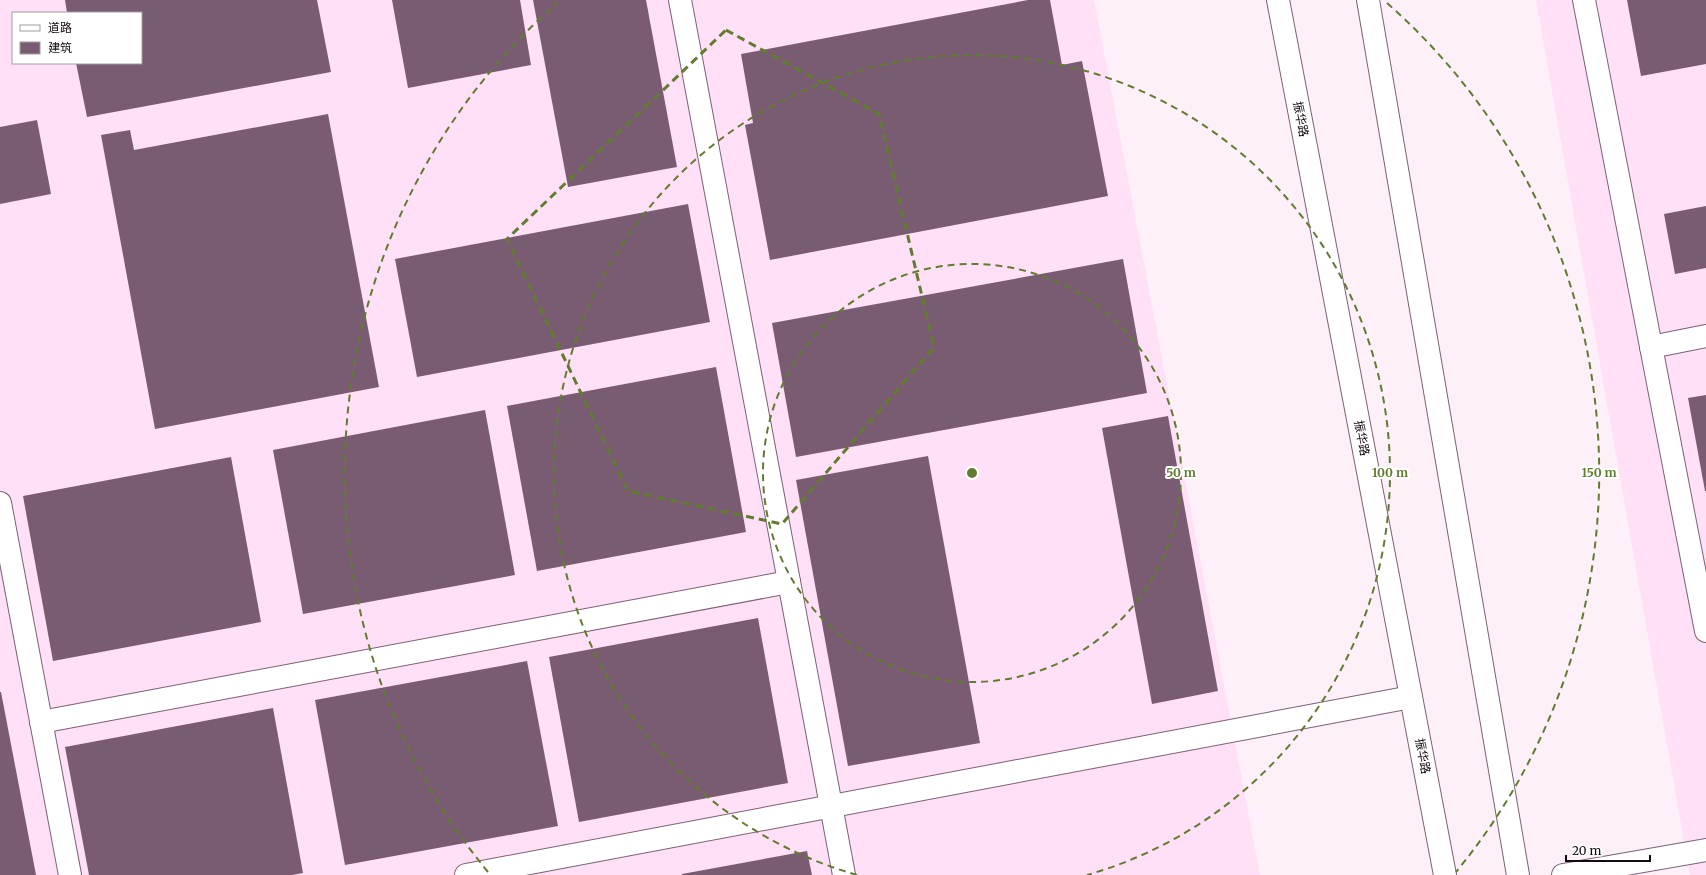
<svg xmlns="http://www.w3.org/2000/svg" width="1706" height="875" font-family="Merriweather,'Noto Sans SC',serif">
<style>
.built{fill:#ffe0f6;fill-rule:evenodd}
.building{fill:#7a5c72}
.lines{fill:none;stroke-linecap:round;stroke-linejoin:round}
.minor-casing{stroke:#7b6174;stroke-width:24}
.major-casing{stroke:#7b6174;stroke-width:24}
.minor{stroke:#fff;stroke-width:22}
.major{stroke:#fff;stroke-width:22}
.marked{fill:none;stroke:#617c30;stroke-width:3;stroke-dasharray:8 5;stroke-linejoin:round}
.ring{fill:none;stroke:#617c30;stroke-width:2;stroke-dasharray:7 5}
.labels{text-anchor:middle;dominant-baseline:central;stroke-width:4;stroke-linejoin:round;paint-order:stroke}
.street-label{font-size:12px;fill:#140a11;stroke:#fff}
.centre{fill:#617c30;stroke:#fff;stroke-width:2}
.ring-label{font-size:12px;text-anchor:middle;font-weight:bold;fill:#617c30;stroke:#fff;stroke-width:4;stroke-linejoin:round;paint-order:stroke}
</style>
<rect width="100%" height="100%" fill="#fdf0f9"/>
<g class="built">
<path d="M0,0H1094L1260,875H0ZM13,13H141V63H13Z"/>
<path d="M1536,0H1706V875H1690Z"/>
</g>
<g class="building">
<path d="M65,0H317L331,72L87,117L76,63H141V13H67Z"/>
<path d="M392,0H520L531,65L408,88Z"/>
<path d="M533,0H646L677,167L568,187Z"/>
<path d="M1028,0H1050L1062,65L1082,61L1108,196L770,260L745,125L753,123L741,54Z"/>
<path d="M1627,0H1706V64L1641,76Z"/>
<path d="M328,114L379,387L155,429L101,135L130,130L134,150Z"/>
<path d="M37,120L51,194L0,204V127Z"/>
<path d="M688,204L710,322L417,377L395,259Z"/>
<path d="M1706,206V268L1675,274L1664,214Z"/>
<path d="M1123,259L1147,393L796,457L772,323Z"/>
<path d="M716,367L746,532L537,571L507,406Z"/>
<path d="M1706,395V491H1705L1688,398Z"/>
<path d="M485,410L515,575L303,614L273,450Z"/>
<path d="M1168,416L1218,691L1152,704L1102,428Z"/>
<path d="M928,456L980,743L848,766L796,480Z"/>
<path d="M231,457L261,622L53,661L23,496Z"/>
<path d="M758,618L788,783L579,822L549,657Z"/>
<path d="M527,661L558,826L345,865L315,700Z"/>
<path d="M0,692H1L36,875H0Z"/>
<path d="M273,708L303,873L292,875H89L65,747Z"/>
<path d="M807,851L812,875H682V874Z"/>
</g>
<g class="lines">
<defs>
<g id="minor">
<path d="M680,0L844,875"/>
<path d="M1584,0L1706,631"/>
<path d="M1651,347L1706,336"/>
<path d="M0,503L70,875"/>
<path d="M41,722L789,582"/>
<path d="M466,875L1411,697"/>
<path d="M1563,875L1706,850"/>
</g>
<g id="major">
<path d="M1278,0L1445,875"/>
<path d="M1368,0L1518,875"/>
</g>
</defs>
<use href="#minor" class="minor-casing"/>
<use href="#major" class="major-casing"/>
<use href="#minor" class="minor"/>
<use href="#major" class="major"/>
</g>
<path class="marked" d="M726,30L879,114L934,347L782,524L628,491L507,239Z"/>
<g class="ring">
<circle cx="972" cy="473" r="209"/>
<path d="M857 875A418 418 0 1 1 1087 875"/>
<path d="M488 872A627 627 0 0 1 557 3M1387 3A627 627 0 0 1 1456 872"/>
</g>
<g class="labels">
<g class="street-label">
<text transform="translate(1301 119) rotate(79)">振华路</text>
<text transform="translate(1362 438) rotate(79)">振华路</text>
<text transform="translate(1423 756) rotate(79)">振华路</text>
</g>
</g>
<circle cx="972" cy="473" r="6" class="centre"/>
<g class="ring-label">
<text x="1181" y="477">50 m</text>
<text x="1390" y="477">100 m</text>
<text x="1599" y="477">150 m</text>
</g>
<rect x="12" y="12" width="130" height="52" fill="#ffffff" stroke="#a19da0"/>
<rect x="20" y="25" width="20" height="6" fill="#ffffff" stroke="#a19da0"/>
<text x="48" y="32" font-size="12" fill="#140a11">道路</text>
<rect x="20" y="42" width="20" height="12" fill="#7a5c72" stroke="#a19da0"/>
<text x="48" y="52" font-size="12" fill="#140a11">建筑</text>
<path d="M1566 855v6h84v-6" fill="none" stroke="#140a11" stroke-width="2"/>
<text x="1572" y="855" font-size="12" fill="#140a11" stroke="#ffffff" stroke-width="3" paint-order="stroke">20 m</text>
</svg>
